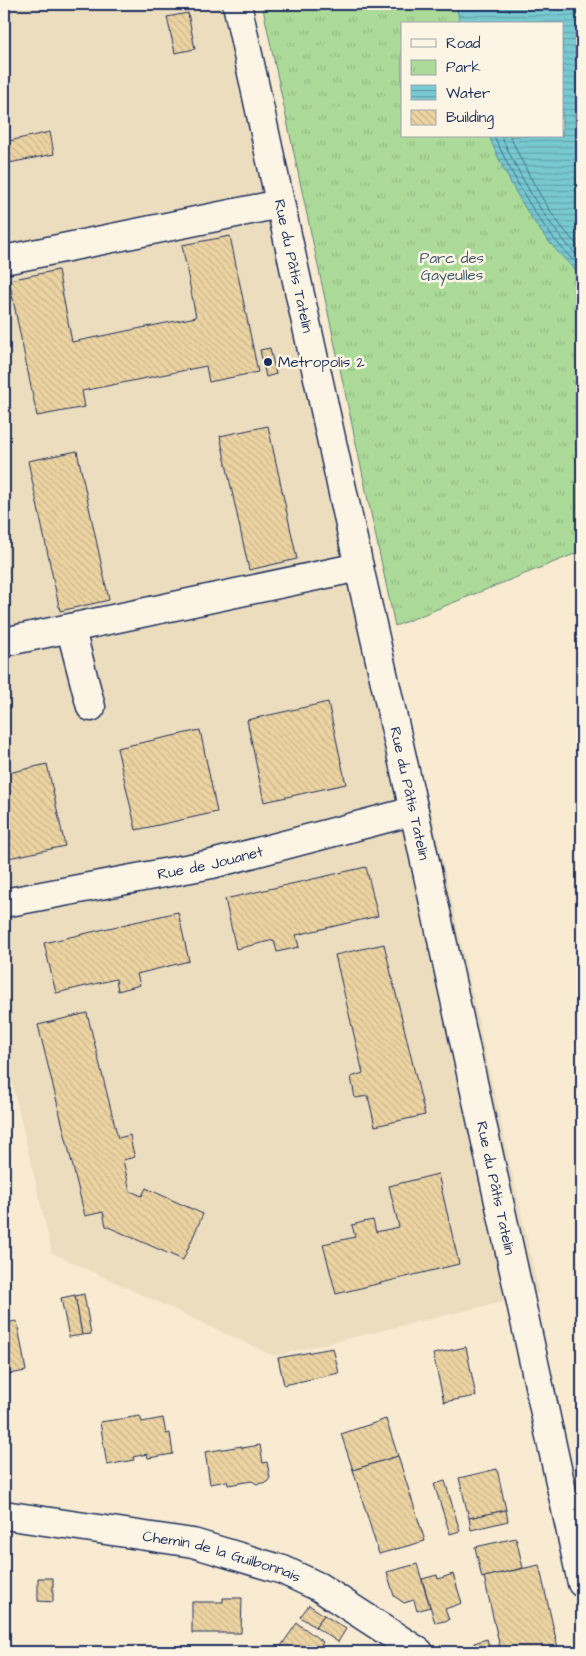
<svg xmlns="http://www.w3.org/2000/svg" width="586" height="1656" font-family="'Architects Daughter',sans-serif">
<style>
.built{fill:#ecddbf}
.park{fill:url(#park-tufts);stroke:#64847b;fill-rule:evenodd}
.water{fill:url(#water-rules);stroke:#538ba3}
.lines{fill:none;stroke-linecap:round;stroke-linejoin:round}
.shore{stroke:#406d8c;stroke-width:1}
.building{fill:url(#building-back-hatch);stroke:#1b2f5e}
.minor-casing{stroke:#1b2f5e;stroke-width:31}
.minor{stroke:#fcf5e5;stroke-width:28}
.poi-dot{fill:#1b2f5e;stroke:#fcf5e5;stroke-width:2}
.labels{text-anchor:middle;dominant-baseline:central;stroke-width:5;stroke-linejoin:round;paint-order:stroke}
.park-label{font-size:15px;fill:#3f5a6c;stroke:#fcf5e5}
.street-label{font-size:15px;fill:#1b2f5e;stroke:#fcf5e5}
.poi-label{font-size:15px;fill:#1b2f5e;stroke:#fcf5e5;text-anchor:start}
</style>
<defs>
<pattern id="park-tufts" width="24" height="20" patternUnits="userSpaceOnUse" patternTransform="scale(1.25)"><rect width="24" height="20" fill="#acda98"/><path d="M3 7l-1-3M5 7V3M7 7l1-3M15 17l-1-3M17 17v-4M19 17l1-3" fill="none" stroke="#93bb85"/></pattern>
<pattern id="water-rules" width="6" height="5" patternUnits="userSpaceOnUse" patternTransform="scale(1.25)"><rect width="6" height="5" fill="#78c9d1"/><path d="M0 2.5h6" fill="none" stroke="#62a4ad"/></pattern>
<pattern id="building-back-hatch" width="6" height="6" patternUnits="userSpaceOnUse" patternTransform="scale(1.25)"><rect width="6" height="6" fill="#edd4a2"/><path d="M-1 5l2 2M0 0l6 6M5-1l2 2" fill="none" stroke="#cbb68e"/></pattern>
</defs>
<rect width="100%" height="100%" fill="#f8ebd1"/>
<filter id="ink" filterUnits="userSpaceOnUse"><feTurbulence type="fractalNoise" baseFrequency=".02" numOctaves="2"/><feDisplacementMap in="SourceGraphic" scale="10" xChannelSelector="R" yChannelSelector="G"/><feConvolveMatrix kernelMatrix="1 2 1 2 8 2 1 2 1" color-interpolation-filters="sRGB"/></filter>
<g filter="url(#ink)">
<path class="built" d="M4,4H237L415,811L431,808L539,1293L274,1356L52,1253L4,1047Z"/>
<path class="park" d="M262,4H582V551L395,626ZM402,24H562V136H402Z"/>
<path class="water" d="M456,4H582V276C568,263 554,249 543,234C521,205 503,170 489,136H562V24H460Z"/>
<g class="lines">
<g class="shore">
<path d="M494,136C519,188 540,229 582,269"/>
<path d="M501,136C523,182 546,225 582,260"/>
<path d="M510,136C529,177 550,218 582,250"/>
</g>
</g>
<g class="building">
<path d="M188,13L195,49L175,53L167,17Z"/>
<path d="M50,132L54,154L4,164V142Z"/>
<path d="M230,236L258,372L209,382L206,366L82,391L85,407L37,416L9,280L58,270L72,342L196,317L182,245Z"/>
<path d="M270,348L276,374L266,377L260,350Z"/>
<path d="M268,426L297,559L249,570L220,436Z"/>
<path d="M77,451L109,600L60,611L28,461Z"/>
<path d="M328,702L346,784L264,802L247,720Z"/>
<path d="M200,730L217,812L136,830L117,748Z"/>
<path d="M47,764L65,846L4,859V774Z"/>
<path d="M366,867L378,916L296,935L299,947L277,952L274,940L236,949L225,899Z"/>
<path d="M178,912L189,961L137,974L140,985L118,991L116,979L56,993L44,943Z"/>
<path d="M384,944L425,1115L375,1126L368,1096L355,1098L351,1077L363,1073L335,955Z"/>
<path d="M87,1013L118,1138L130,1135L132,1147L135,1157L123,1160L130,1191L142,1196L146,1188L203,1214L183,1260L106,1226L103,1212L85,1216L38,1025Z"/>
<path d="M438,1174L459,1264L336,1294L323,1244L355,1237L352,1225L363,1222L373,1220L376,1232L399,1227L389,1186Z"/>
<path d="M84,1294L91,1334L82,1335L75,1296Z"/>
<path d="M75,1295L82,1335L69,1337L61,1298Z"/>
<path d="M17,1321L26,1371L4,1375V1323Z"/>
<path d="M466,1347L476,1396L444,1402L433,1354Z"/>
<path d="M333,1348L339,1373L284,1385L278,1358Z"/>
<path d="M140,1416L142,1422L163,1418L166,1434L170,1433L173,1454L148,1458L147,1454L133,1457L134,1460L107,1465L100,1422Z"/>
<path d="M386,1419L398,1456L353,1470L341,1434Z"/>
<path d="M260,1445L263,1463L267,1462L270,1478L267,1482L257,1484L252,1481L228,1485L227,1481L210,1484L205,1452L242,1446V1448Z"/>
<path d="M398,1456L425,1541L379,1554L353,1470Z"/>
<path d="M497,1469L506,1510L469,1518L459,1478Z"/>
<path d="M445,1481L460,1531L450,1534L434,1484Z"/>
<path d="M506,1510L508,1521L471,1530L469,1518Z"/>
<path d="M516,1538L523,1568L482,1578L475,1547Z"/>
<path d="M417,1564L430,1607L417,1611L414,1600L404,1603L394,1596L387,1572Z"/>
<path d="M539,1565L559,1652H501L484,1577Z"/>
<path d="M453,1574L462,1603L445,1609L449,1620L435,1623L422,1579L437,1575L438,1579Z"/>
<path d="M38,1578H53V1602L38,1601Z"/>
<path d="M223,1598H242L241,1633H192V1602H223Z"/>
<path d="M309,1605L324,1615L315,1627L300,1617Z"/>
<path d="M324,1615L346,1629L338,1642L315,1627Z"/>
<path d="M297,1623L323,1642L316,1652H289L281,1646Z"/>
<path d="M487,1639L490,1649L478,1652L474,1643Z"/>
</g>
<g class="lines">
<defs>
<g id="minor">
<path id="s1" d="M237,4L359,567L414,811L582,1583"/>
<path d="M4,260L280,204"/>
<path d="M71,630L91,707"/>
<path d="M4,642L359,567"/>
<path id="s2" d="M4,903L212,864L414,811"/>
<path id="s3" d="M4,1515L193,1543L283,1570L319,1587L419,1652"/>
</g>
</defs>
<use href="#minor" class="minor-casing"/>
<use href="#minor" class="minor"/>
</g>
</g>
<circle class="poi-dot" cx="268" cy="362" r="5"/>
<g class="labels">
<g class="park-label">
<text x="452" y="258">Parc des<tspan x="452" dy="17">Gayeulles</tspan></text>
</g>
<g class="street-label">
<text stroke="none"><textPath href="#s1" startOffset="268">Rue du Pâtis Tatelin</textPath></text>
<text stroke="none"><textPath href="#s1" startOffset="808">Rue du Pâtis Tatelin</textPath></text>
<text stroke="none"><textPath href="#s2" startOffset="210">Rue de Jouanet</textPath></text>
<text stroke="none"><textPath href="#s1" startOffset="1212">Rue du Pâtis Tatelin</textPath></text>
<text stroke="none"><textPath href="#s3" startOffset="222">Chemin de la Guilbonnais</textPath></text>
</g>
<g class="poi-label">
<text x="278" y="362">Metropolis 2</text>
</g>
</g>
<rect width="586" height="1656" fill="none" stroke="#fcf5e5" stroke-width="20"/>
<rect x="10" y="10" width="566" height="1636" fill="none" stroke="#1b2f5e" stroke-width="2" filter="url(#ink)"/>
<rect x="401" y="22" width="162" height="115" fill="#fcf5e5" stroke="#a2a6af"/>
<rect x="411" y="39" width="25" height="8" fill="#fcf5e5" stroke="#a2a6af"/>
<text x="446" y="48" font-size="15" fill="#1b2f5e">Road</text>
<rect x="411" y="60" width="25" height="15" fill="url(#park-tufts)" stroke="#a2a6af"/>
<text x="446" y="72" font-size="15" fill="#1b2f5e">Park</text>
<rect x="411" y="85" width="25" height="15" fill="url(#water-rules)" stroke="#a2a6af"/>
<text x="446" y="98" font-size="15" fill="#1b2f5e">Water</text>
<rect x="411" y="110" width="25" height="15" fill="url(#building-back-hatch)" stroke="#a2a6af"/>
<text x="446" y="122" font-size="15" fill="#1b2f5e">Building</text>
</svg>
